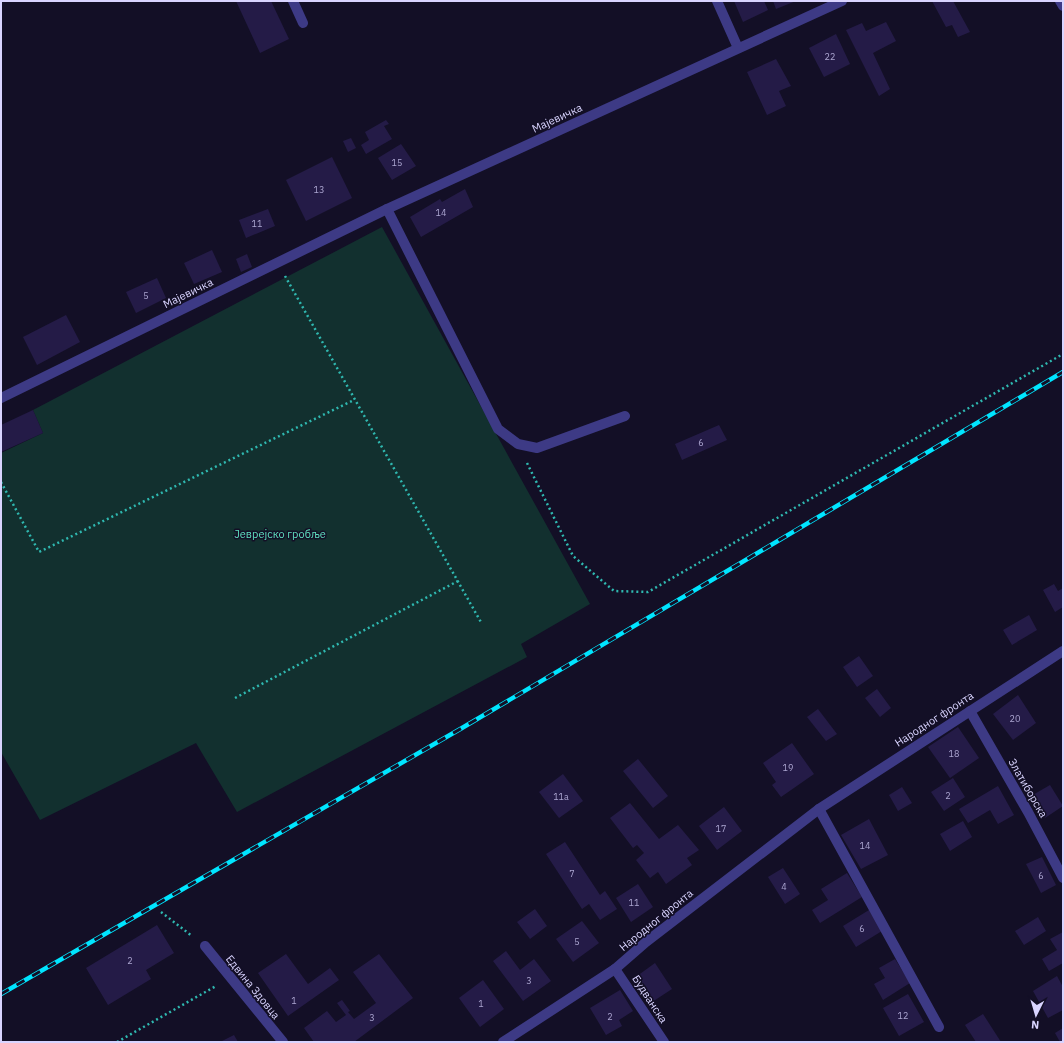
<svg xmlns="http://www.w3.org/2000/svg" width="1064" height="1043" font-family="'IBM Plex Sans',sans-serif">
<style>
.green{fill:#12302f}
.building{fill:#241b47}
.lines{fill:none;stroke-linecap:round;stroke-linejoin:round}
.path{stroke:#2fb8b0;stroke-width:2.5;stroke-dasharray:2 3;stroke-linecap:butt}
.street{stroke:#3d3a85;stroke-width:10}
.rail-casing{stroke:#00e5ff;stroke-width:4.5}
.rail{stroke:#130f26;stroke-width:3;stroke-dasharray:9;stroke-linecap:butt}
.labels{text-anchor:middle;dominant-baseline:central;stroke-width:3;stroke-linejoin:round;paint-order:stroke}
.number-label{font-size:9px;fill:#aca6d1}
.street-label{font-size:11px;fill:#d9d4ff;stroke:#130f26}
.park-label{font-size:11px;fill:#5fe0c0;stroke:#130f26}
</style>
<rect width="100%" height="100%" fill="#130f26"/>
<path class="green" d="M382,227L590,604L521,644L527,657L237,812L196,743L40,820L1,752V453L43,433L33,410Z"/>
<g class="building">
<path d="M236,1H271L289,39L260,53Z"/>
<path d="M734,1H764L768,10L743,22Z"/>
<path d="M773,1H796L776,9Z"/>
<path d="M932,1H953L970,32L958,37L952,25L946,27Z"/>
<path d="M886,22L896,41L873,53L890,89L879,96L846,30L862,23L866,31Z"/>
<path d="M836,34L850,64L824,77L809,48Z"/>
<path d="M776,59L791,86L779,91L786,106L767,115L747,72Z"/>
<path d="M386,120L389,124L384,126L392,139L366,154L361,145L369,140L365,132Z"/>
<path d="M351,138L356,148L348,152L343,141Z"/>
<path d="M401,144L416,166L392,180L378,158Z"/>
<path d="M332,157L352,198L306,221L286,180Z"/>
<path d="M465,189L473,207L421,237L410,217L440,199L442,202Z"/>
<path d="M268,209L275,226L246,238L239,220Z"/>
<path d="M212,250L222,272L194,284L184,263Z"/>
<path d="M247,254L252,267L241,272L236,259Z"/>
<path d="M157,278L166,298L136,313L126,292Z"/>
<path d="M66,315L80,342L37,365L23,337Z"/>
<path d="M33,410L43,433L1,452V425Z"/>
<path d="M719,425L727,440L682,460L675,444Z"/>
<path d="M1054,584L1058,591L1063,588V607L1055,612L1043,590Z"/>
<path d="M1029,615L1037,630L1012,645L1003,630Z"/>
<path d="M859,656L873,676L857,687L843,667Z"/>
<path d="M877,689L891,708L880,717L865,698Z"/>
<path d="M1018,695L1036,723L1013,740L993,714Z"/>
<path d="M818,709L837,734L826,741L807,717Z"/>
<path d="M958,727L979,758L950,778L928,747Z"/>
<path d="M792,743L814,774L781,797L772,785L776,782L763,763Z"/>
<path d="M638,759L668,796L653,808L623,771Z"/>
<path d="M563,774L583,801L559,818L539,792Z"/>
<path d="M953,778L965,797L944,811L931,792Z"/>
<path d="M1050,785L1063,806L1045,818L1031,796Z"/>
<path d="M998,786L1014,815L998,824L990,810L968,823L959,809Z"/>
<path d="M902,787L912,803L898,811L889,795Z"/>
<path d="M630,803L659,839L678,825L699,850L687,858L692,865L666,884L658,872L650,878L636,860L644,853L637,845L633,848L610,818Z"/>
<path d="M724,807L742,831L717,850L699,826Z"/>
<path d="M869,819L888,855L861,869L841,835Z"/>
<path d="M963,821L972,837L950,851L940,834Z"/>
<path d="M565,842L600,895L605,891L617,909L600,920L589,904L582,909L546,854Z"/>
<path d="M1042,857L1056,885L1041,893L1026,864Z"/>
<path d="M783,868L800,894L785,904L768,877Z"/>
<path d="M847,873L862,897L820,923L812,910L828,900L821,889Z"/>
<path d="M638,884L653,907L631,922L616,898Z"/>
<path d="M535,909L547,926L530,939L517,922Z"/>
<path d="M869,910L882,931L856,947L843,926Z"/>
<path d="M1038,917L1046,931L1024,945L1015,931Z"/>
<path d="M582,921L599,943L573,962L556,939Z"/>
<path d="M157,925L174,953L146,970L151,979L108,1005L86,968Z"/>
<path d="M1063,932V963L1049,971L1042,959L1057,950L1050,939Z"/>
<path d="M506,951L520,970L534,959L551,981L523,1001L493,961Z"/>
<path d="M286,954L308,984L330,968L339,980L288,1016L258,973Z"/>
<path d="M379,954L413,998L354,1042H314L304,1028L327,1011L336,1022L346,1015L337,1003L342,1000L350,1011L348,1012L354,1019L376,1003L353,972Z"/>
<path d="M895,959L910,983L883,1000L874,984L885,978L879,968Z"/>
<path d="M655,963L672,989L649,1004L633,979Z"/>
<path d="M1057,976L1063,987V1010L1048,1018L1033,991Z"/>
<path d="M483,980L504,1009L480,1027L459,998Z"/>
<path d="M620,990L633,1011L619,1020L622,1026L606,1035L590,1008Z"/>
<path d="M908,994L924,1022L899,1036L883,1008Z"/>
<path d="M983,1014L1001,1042H976L965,1025Z"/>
<path d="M1063,1028V1042H1060L1055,1033Z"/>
<path d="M234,1035L238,1042H220Z"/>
</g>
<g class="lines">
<g class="path">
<path d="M285,276L482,624"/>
<path d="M527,463L573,556L614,591L648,592L1063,354"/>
<path d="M1,482L39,552L354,400"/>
<path d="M235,698L458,581"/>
<path d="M161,912L192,936"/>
<path d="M117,1042L216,986"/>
</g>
<g class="street">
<path d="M293,1L303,23"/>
<path d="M717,1L738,48"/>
<path d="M1060,1L1063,6"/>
<path d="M387,209L498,429L518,444L537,448L625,416"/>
<path d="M1,398L387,209L842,1"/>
<path d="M970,711L1028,812L1063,878"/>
<path d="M819,809L939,1027"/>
<path d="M205,946L283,1042"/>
<path d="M615,969L664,1042"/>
<path d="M503,1042L615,969L646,942L819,809L1063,651"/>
</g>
<defs>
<path id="rail" d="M1,994L462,728L1063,372"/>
</defs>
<use href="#rail" class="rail-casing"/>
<use href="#rail" class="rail"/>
</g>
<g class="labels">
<g class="number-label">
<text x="830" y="56">22</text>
<text x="397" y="162">15</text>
<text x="319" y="189">13</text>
<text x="441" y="212">14</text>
<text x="257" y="223">11</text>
<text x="146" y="295">5</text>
<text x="701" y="442">6</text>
<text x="1015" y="718">20</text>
<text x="954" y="753">18</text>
<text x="788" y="767">19</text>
<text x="948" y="795">2</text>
<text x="561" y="796">11a</text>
<text x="721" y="828">17</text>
<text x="865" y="845">14</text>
<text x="572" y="873">7</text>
<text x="1041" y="875">6</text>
<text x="784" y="886">4</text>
<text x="634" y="902">11</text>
<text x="862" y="928">6</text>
<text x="577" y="941">5</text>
<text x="130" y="960">2</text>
<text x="529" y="980">3</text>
<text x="294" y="1000">1</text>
<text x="481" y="1003">1</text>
<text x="903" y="1015">12</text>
<text x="610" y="1016">2</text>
<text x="372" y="1017">3</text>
</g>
<g class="street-label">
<text transform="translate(557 118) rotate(-25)">Мајевичка</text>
<text transform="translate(188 293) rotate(-26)">Мајевичка</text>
<text transform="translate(934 719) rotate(-33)">Народног фронта</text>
<text transform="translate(1028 788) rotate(60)">Златиборска</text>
<text transform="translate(656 920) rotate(-39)">Народног фронта</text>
<text transform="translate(253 987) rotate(51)">Едвина Здовца</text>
<text transform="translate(650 999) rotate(57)">Будванска</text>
</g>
<g class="park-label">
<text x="280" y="534">Јеврејско гробље</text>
</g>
</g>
<rect width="1064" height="1043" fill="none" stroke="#d9d4ff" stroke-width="4"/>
<g transform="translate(1036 1015) rotate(185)" stroke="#130f26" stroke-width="3" paint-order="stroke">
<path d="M0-3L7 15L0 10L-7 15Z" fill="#d9d4ff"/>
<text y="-6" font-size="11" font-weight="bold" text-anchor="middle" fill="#d9d4ff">N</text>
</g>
</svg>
